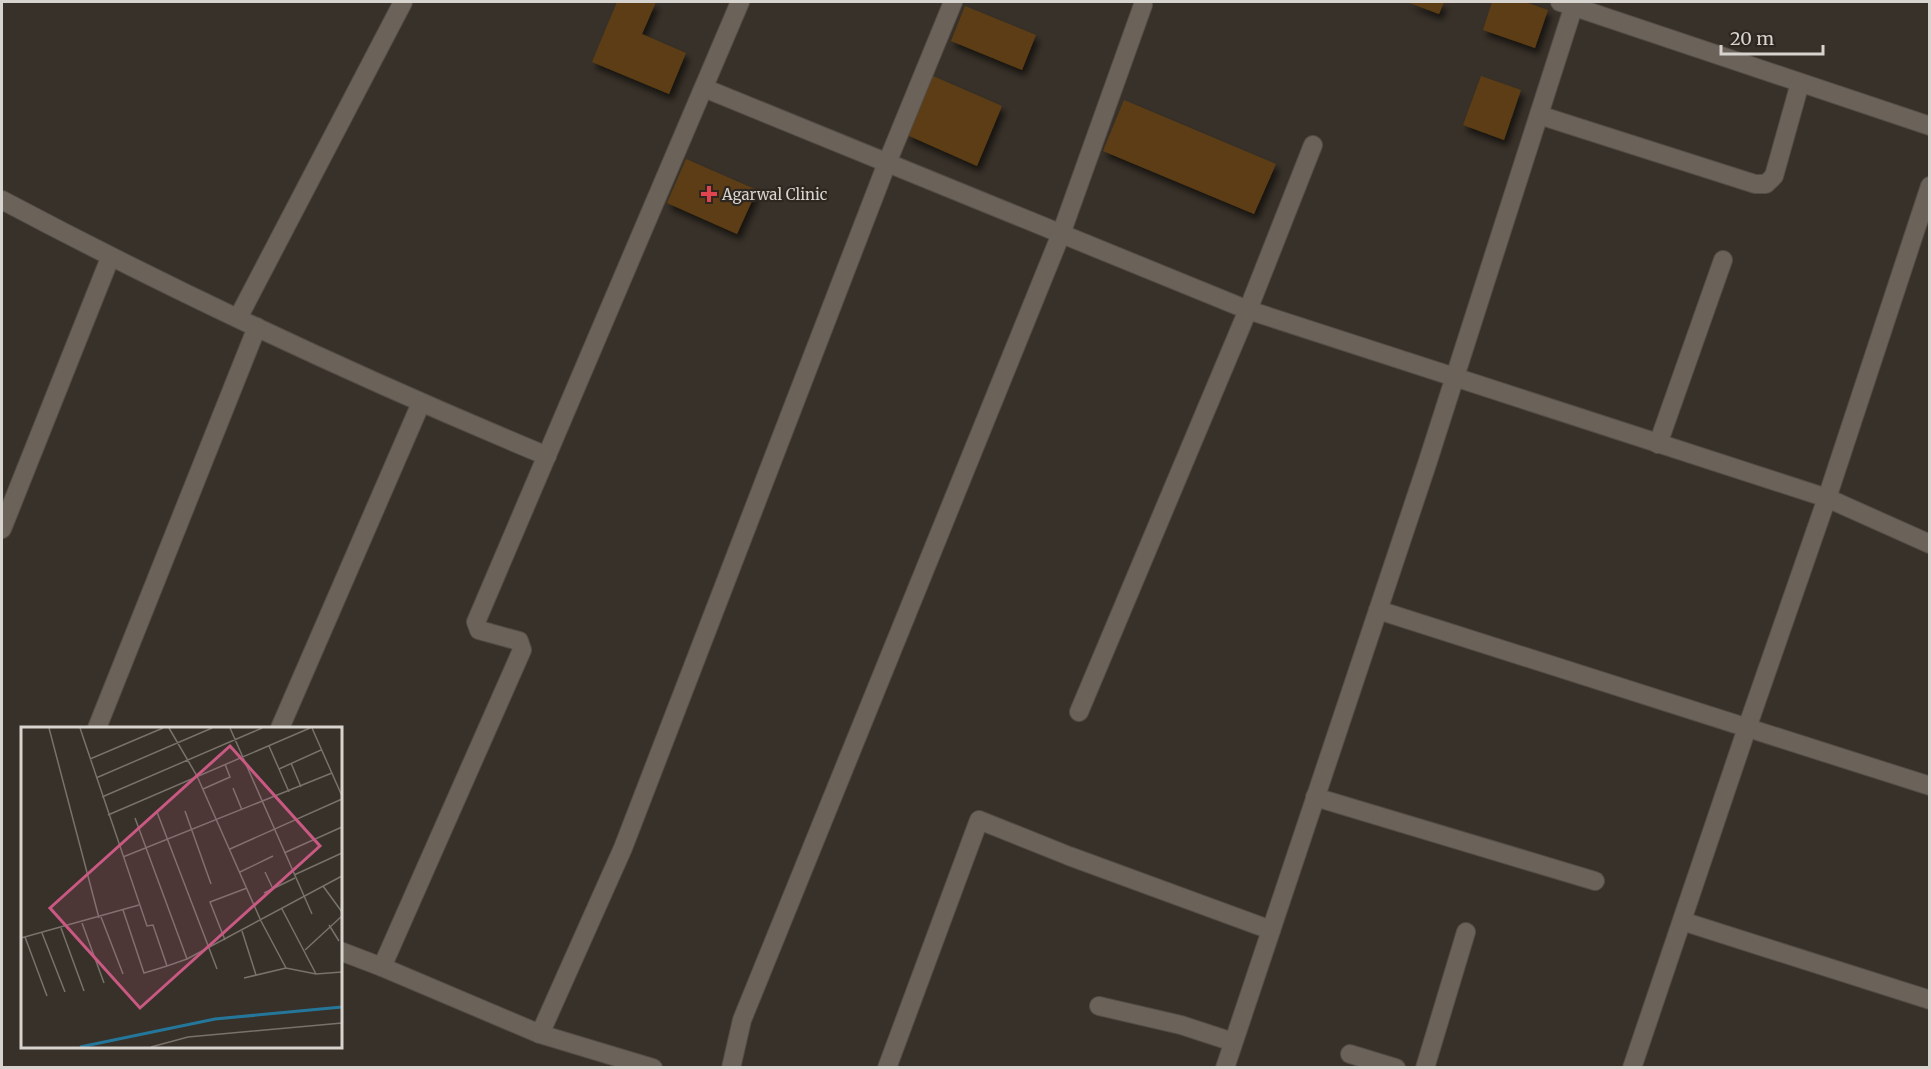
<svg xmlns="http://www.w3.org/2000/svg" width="1931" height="1069" font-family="Merriweather,serif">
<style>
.building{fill:#5d3e13;filter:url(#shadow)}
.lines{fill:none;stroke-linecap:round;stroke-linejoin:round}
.street-casing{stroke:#534d47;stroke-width:20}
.street{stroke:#6b635a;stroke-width:18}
.health-dot{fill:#e0444e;stroke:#2e2720;stroke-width:2}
.labels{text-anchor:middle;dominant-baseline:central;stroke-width:4.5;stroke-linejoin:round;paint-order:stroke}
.poi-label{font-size:15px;fill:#d7d3ce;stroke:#2e2720;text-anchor:start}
.inset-river{fill:none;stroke:#24779b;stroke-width:3}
.inset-road{fill:none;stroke:#78726b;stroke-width:1.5}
.view{fill:#c95983;fill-opacity:0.15;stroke:#c95983;stroke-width:3}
.inset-edge{fill:none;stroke:#d7d3ce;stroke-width:3}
</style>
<defs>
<filter id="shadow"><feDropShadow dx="3.5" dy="6" stdDeviation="3" flood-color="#0009"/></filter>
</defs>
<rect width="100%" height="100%" fill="#383129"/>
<g class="building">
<path d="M617,2H656L642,34L686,53L669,94L592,62Z"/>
<path d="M1407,2H1444L1439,14Z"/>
<path d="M1492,2H1525L1548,10L1535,48L1483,30Z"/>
<path d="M965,6L1036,35L1022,70L951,41Z"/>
<path d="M933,76L1002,106L977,166L907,135Z"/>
<path d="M1481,76L1521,90L1504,140L1463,125Z"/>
<path d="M1124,100L1276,164L1254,214L1103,151Z"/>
<path d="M686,159L757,190L737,234L667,203Z"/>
</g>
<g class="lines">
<defs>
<g id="street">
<path d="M740,2L476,622L479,630L519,641L522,650L382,967L540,1034L623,848L887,163L953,2"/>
<path d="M1560,2L1930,126"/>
<path d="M704,88L1248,310L1827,498L1930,544"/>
<path d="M1539,115L1755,184H1766L1774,176L1800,83"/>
<path d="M2,200C179,294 362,379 547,456"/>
<path d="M238,318L403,2"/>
<path d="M1658,444L1723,260"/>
<path d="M2,529L110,258"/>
<path d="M1378,610L1930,786"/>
<path d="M1079,712L1248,310L1313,145"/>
<path d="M97,728L257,327"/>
<path d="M280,728L421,403"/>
<path d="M1315,797L1595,881"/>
<path d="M1682,921L1930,1000"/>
<path d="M340,951L382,967"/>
<path d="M1099,1006L1181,1025L1233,1042"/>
<path d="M540,1034L653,1068"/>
<path d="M1350,1054L1396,1068"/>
<path d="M731,1068L742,1020L1061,234L1143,5"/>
<path d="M887,1068L979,820L1069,856L1271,930"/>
<path d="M1225,1068L1427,464L1575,2"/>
<path d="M1425,1068L1466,932"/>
<path d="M1632,1068L1747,728L1827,498L1930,186"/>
</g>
</defs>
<use href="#street" class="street-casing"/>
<use href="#street" class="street"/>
</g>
<path class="health-dot" d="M706 185h6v6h6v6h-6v6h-6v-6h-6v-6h6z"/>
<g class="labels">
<g class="poi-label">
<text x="722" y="194">Agarwal Clinic</text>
</g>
</g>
<g transform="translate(21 727)">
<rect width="321" height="321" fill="#383129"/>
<path class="inset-river" d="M59,320L194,292L321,280"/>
<path class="inset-road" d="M28,1L78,191M59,1L126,199L132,198L146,239L166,232L114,91M148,1L176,49L240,194L265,241M209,1L291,187M291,1L321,69M248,19L268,65M69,32L142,1M270,36L280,60M258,42L300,23M75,51L191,1M212,61L221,83M182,62L209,50L204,37M81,70L241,1M164,84L190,157M136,85L196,242M87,88L289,1M209,122L321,72M263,126L321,100M102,130L311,46M219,145L252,129M244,145L252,162M273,148L321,126M302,159L321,185M243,166L274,151M261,182L295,247M102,183L123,246L146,239M80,190L102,247M61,196L83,256M308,198L318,214M40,201L63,264M221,204L235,248M21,206L44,265M4,210L26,269M0,211L118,178M204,213L189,175L226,161M284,223L321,189M166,232L321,149M223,251L265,241L295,247L321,245M130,320L167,310L321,296"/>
<path class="view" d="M209,19L299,119L119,281L29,181Z"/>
<rect width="321" height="321" class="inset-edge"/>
</g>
<rect width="1931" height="1069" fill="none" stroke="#d7d3ce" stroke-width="6"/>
<path d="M1721 45v9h102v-9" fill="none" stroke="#d7d3ce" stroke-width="3"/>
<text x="1730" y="45" font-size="18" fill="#d7d3ce" stroke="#2e2720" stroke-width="4.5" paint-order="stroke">20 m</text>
</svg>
